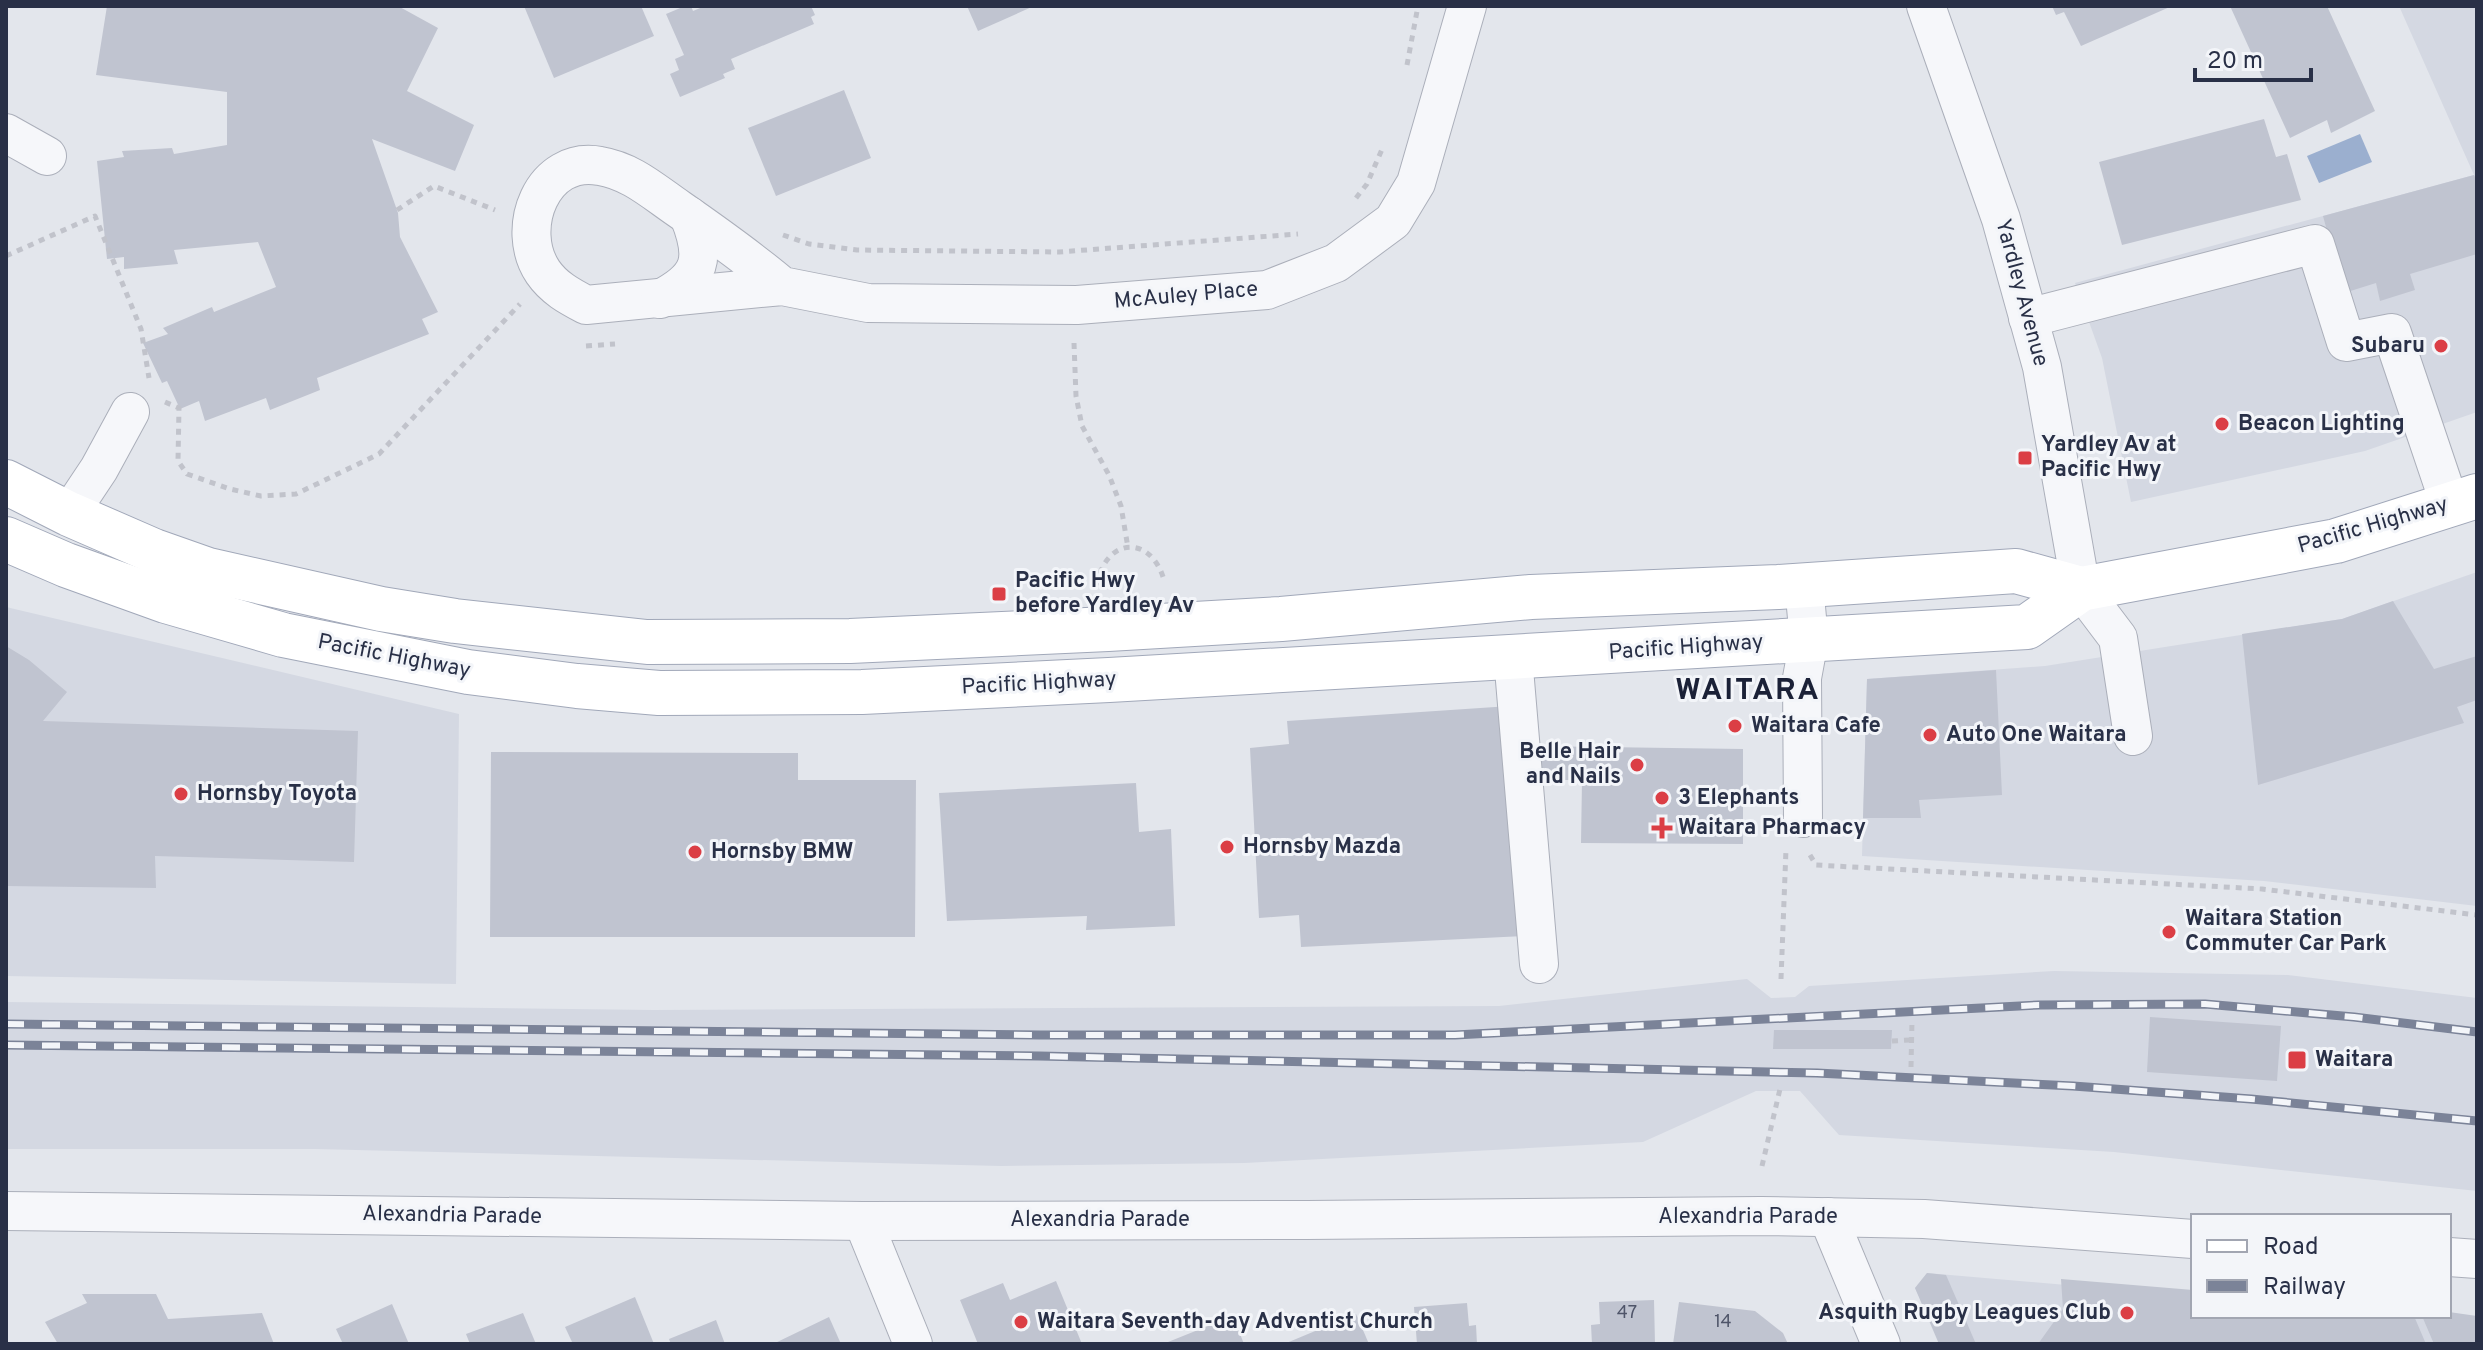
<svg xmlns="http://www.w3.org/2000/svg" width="2483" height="1350" font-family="Overpass,sans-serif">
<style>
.built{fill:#d4d8e2}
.water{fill:#9bafcf}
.building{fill:#c0c4d0}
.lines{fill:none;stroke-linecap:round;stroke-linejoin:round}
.minor-casing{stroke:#abafba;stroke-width:40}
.major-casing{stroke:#a1a8b9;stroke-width:46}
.path{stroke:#c1c3cb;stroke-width:5;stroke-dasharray:6 6;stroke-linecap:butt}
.minor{stroke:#f6f7fa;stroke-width:38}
.major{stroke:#fff;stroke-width:44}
.rail-casing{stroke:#7b8398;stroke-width:9}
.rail{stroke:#f3f5f9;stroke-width:6;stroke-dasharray:18;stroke-linecap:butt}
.poi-dot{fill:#db3e45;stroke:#f3f5f9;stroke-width:3}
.labels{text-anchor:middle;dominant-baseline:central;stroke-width:6;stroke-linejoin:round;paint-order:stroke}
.number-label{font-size:18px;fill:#4f5569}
.street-label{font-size:22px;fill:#293047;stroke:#f3f5f9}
.poi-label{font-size:22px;font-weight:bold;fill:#293047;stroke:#f3f5f9;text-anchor:start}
.district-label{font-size:30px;font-weight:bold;letter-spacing:2px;fill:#1b2137;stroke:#f3f5f9}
</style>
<rect width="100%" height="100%" fill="#e3e6ec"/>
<g class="built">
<path d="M2399,6H2477V412L2365,451L2131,502L2102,358L2075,283L2474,175Z"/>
<path d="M2477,572V906L2264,881L1862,856L1867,679L2045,666L2342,619Z"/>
<path d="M6,607L459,714L456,984L6,976Z"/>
<path d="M2054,971L2288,975L2477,998V1191L2114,1152L1839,1135L1800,1091H1756L1643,1142L1245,1163L1001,1166L315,1149H6V1002L653,1010L1499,1006L1747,979L1771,998L1795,997L1809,986Z"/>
<path d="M1927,1273L2193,1296V1316H2432L2477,1344H1941L1915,1288Z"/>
</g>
<path class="water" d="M2360,134L2372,162L2319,183L2307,156Z"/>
<g class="building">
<path d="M107,6H398L438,28L407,91L474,125L455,171L372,139L398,213L400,237L438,312L422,319L429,334L317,378L320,390L270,410L266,398L205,421L199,401L180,409L167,381L162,383L143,343L168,334L163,328L212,307L214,312L276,287L258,242L174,250L178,264L124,269V257L107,259L97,161L124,157L122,151L172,148L174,154L227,145V92L96,75Z"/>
<path d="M524,6H641L654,36L554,78Z"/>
<path d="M685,6H691L693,11L705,6H811L815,15L811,17L814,24L731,59L735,69L723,74L725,78L680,97L670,74L679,70L675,59L684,55L666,14Z"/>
<path d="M967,6H1034L978,31Z"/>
<path d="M2052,6H2172L2081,46L2064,12L2056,15Z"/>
<path d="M2230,6H2327L2375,111L2331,133L2327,120L2290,138Z"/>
<path d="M844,90L871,158L776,196L748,128Z"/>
<path d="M2264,119L2276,157L2287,154L2301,200L2122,245L2099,162Z"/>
<path d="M2474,175L2477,181V254L2410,274L2415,290L2380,301L2376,283L2344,293L2323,216Z"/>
<path d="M2393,601L2434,669L2477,656V700L2457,707L2464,723L2258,785L2242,634L2342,619Z"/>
<path d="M6,646L29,660L67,692L43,721L358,731L354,862L155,856L156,888L6,886Z"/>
<path d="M1996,670L2002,795L1919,800L1921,818H1863L1867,679Z"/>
<path d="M1510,706L1524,936L1301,947L1299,915L1259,918L1250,748L1289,744L1287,721Z"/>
<path d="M1530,746L1743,749V844L1581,843L1582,780H1532Z"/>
<path d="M491,752L798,753V780H916L915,937H490Z"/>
<path d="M1136,783L1139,832L1171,829L1175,926L1086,930L1087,916L947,921L939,793Z"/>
<path d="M2150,1017L2281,1026L2277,1081L2147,1072Z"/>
<path d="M1774,1030H1892L1891,1049H1773Z"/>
<path d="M1927,1273L1946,1275L1976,1344H1939L1915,1288Z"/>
<path d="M2061,1279L2193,1290V1316H2414L2426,1344H2038L2063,1309Z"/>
<path d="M1056,1281L1082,1344H978L960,1300L1003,1283L1010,1300Z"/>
<path d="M82,1294H156L168,1319L262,1313L274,1344H58L45,1322L87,1303Z"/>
<path d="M635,1297L654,1344H573L565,1327Z"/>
<path d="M1654,1300L1655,1344H1592L1591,1325L1600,1324L1599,1302Z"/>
<path d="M1679,1302L1755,1311L1783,1333L1788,1344H1673Z"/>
<path d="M1467,1303L1469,1326L1476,1325L1477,1344H1417L1414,1307Z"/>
<path d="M392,1304L409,1344H343L336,1329Z"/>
<path d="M2449,1312L2477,1316V1344H2434L2422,1316H2449Z"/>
<path d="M523,1313L536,1344H470L466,1334Z"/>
<path d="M1356,1314L1369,1344H1284Z"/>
<path d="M1233,1316L1244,1344H1163Z"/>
<path d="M829,1317L841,1344H773Z"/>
<path d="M716,1320L725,1344H671L669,1339Z"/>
</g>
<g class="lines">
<defs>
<g id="minor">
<path d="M1926,6L2001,219L2042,367L2081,589L2118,638L2133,736"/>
<path d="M6,133L47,156"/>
<path d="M782,286C749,258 715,234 679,209C654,192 631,171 600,166C542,155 514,229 543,272C554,288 569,296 586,305L782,286L868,303L1077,305L1267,290L1336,263L1393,221L1416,183L1467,6"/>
<path d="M660,299C702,277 706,259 689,216"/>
<path d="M2028,318L2315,244L2346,342L2392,333L2450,505"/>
<path d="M69,514L99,469L130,412"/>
<path d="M1513,657L1539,964"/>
<path d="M1803,818L1802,678L1809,640L1804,585"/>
<path d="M6,1211L863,1221L1307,1220L1761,1216L1924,1219L2193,1239"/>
<path d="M1828,1217L1881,1344"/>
<path d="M863,1221L913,1344"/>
<path d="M2449,1257L2477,1259"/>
</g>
<g id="major">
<path d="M6,482L69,514L154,551L208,570L381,609L455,621L647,642L850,641L1108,629L1281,619L1531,597L1778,587L2016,571L2081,589"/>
<path d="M6,539L66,565L166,601L283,635L468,672L577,686L659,693L862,692L1109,680L2027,627L2081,589L2336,541L2477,496"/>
</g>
</defs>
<use href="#minor" class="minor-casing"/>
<use href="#major" class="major-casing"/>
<g class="path">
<path d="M1407,65L1418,6"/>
<path d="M1356,198L1367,184L1383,147"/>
<path d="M397,210L434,186L495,210"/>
<path d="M783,235L809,244L857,250L1059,252L1298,234"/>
<path d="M6,256L95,216L141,329L149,378"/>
<path d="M1074,343L1076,396L1082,426L1109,475L1121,506L1128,548"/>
<path d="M586,346L615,344"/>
<path d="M165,402L179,408L178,461L187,474L230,489L261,496L296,494L379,454L520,304"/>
<path d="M1097,585C1105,537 1151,534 1164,580"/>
<path d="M1810,855L1816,865L2262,889L2477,915"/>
<path d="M1781,979L1786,849"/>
<path d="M1892,1041L1911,1040"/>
<path d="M1911,1067L1912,1020"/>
<path d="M1762,1166L1780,1089"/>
</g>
<use href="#minor" class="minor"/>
<use href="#major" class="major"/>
<defs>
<g id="rail">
<path d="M6,1024L1040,1035H1455L2039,1005L2205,1004L2354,1017L2477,1032"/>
<path d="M6,1045L1039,1056L1817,1073L2073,1086L2251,1099L2477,1121"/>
</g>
</defs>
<use href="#rail" class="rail-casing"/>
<use href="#rail" class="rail"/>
</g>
<g class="poi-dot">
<circle cx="2441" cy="346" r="8"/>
<circle cx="2222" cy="424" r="8"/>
<rect x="2017" y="450" width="16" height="16" rx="4"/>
<rect x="991" y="586" width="16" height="16" rx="4"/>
<circle cx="1735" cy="726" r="8"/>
<circle cx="1930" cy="735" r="8"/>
<circle cx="1637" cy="765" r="8"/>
<circle cx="181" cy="794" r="8"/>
<circle cx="1662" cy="798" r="8"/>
<path d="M1658 816h8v8h8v8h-8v8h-8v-8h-8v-8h8z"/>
<circle cx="1227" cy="847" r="8"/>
<circle cx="695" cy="852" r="8"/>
<circle cx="2169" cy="932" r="8"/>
<rect x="2287" y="1050" width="20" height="20" rx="4"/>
<circle cx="2127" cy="1313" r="8"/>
<circle cx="1021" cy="1322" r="8"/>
</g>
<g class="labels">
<g class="number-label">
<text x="1627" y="1313">47</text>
<text x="1723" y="1322">14</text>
</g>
<g class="street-label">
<text transform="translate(2021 293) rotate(75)">Yardley Avenue</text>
<text transform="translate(1186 296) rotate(-5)">McAuley Place</text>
<text transform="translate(2373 526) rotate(-16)">Pacific Highway</text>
<text transform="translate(1686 648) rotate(-4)">Pacific Highway</text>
<text transform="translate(394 657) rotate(11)">Pacific Highway</text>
<text transform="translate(1039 684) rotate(-3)">Pacific Highway</text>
<text transform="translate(452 1216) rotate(1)">Alexandria Parade</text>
<text x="1748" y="1217">Alexandria Parade</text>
<text x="1100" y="1220">Alexandria Parade</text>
</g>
<g class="poi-label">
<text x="2425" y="346" text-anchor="end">Subaru</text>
<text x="2238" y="424">Beacon Lighting</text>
<text x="2041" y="445">Yardley Av at<tspan x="2041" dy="25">Pacific Hwy</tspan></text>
<text x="1015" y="581">Pacific Hwy<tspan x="1015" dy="25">before Yardley Av</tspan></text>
<text x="1751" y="726">Waitara Cafe</text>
<text x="1946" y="735">Auto One Waitara</text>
<text x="1621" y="752" text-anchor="end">Belle Hair<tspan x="1621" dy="25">and Nails</tspan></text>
<text x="197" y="794">Hornsby Toyota</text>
<text x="1678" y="798">3 Elephants</text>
<text x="1678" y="828">Waitara Pharmacy</text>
<text x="1243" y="847">Hornsby Mazda</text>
<text x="711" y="852">Hornsby BMW</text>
<text x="2185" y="919">Waitara Station<tspan x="2185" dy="25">Commuter Car Park</tspan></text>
<text x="2315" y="1060">Waitara</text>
<text x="2111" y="1313" text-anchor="end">Asquith Rugby Leagues Club</text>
<text x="1037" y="1322">Waitara Seventh-day Adventist Church</text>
</g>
<g class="district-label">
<text x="1748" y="691">WAITARA</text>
</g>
</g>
<rect width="2483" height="1350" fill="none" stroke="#293047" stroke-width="16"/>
<rect x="2191" y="1214" width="260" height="104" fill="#f3f5f9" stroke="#a2a6b2" stroke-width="2"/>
<rect x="2207" y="1240" width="40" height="12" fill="#ffffff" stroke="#a2a6b2" stroke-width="2"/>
<text x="2263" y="1254" font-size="24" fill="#293047">Road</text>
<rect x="2207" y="1280" width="40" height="12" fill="#7b8398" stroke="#a2a6b2" stroke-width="2"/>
<text x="2263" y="1294" font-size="24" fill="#293047">Railway</text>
<path d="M2195 68v12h116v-12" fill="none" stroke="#293047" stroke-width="4"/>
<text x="2207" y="68" font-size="24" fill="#293047" stroke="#f3f5f9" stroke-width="6" paint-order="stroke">20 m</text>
</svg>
